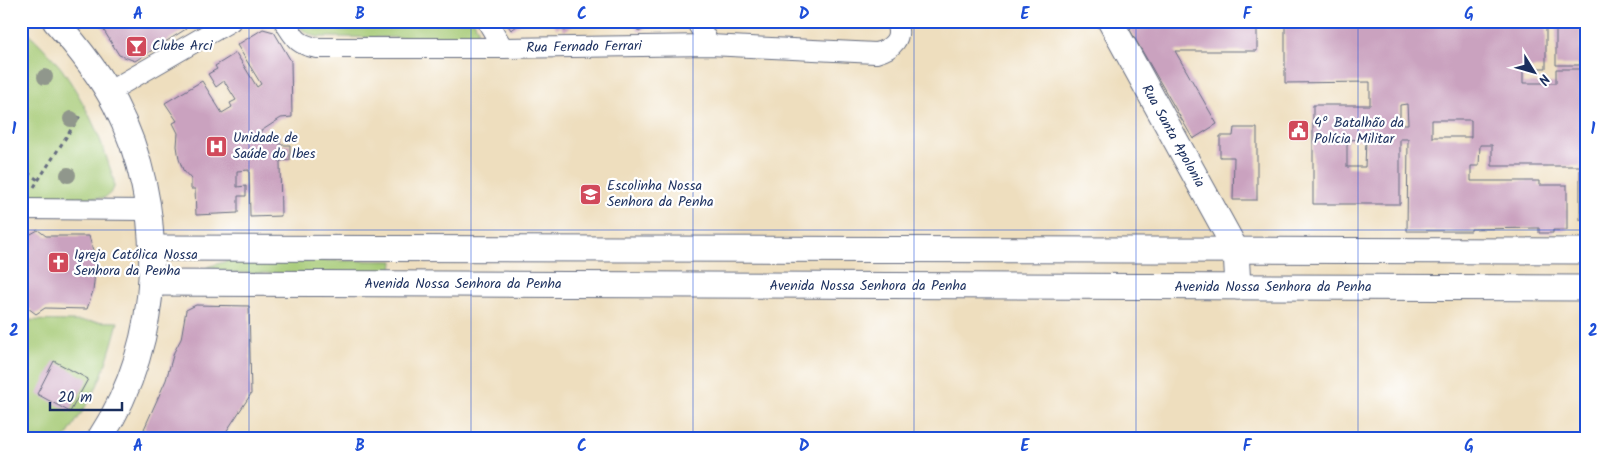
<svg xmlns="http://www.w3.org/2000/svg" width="1607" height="459" font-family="Kalam,sans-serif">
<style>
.green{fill:#a4c973;stroke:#607c68}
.building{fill:#caa2bf;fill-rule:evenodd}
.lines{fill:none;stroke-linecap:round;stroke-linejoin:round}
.minor-casing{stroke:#656c80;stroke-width:22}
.tertiary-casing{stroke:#656c80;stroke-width:27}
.path{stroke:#656c80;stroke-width:3;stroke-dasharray:4 4;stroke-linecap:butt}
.minor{stroke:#fff;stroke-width:20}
.tertiary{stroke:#fff;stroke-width:25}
.tree{fill:#90978c}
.grid{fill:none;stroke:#1d4ed8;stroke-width:1;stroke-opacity:0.55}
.labels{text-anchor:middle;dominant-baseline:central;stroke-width:4.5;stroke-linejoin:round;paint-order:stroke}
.poi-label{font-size:14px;fill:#1b2f5e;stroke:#fff;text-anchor:start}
.street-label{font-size:14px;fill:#1b2f5e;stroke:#fff}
.neatline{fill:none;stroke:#1d4ed8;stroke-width:2}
.grid-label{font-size:16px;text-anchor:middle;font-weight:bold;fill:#1d4ed8}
</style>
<rect width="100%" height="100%" fill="#fff"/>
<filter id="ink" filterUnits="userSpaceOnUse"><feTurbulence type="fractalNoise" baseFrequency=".02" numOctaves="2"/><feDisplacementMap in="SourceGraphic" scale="10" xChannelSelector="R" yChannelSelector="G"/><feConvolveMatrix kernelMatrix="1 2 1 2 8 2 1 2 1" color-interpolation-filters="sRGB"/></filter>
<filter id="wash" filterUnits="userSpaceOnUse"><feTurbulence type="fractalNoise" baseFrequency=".0096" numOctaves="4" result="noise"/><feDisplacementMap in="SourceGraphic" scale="20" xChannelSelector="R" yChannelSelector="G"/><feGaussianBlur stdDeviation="1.12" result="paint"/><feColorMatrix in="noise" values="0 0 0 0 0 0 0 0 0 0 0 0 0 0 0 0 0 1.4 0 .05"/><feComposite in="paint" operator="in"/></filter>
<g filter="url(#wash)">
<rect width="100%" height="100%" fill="#eedebe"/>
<g class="green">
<path d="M295,21H474L478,30L476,35L467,38L318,37C307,34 301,30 295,21Z"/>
<path d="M21,26C35,39 49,53 61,68C83,99 99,132 110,168C112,174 115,181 114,187C113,192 108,195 104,198L21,196Z"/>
<path d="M230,260L393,261L392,274L230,273L207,267Z"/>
<path d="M21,320L118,322C112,344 106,367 96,388C87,405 76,422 65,438H21Z"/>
</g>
<g id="blocks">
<g class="building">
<path d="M98,21H192L184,26L186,29L135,61L119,55Z"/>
<path d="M505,21H525L511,30Z"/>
<path d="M552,21H581L564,31L561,26L557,29Z"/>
<path d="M632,21H656L639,32Z"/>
<path d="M1133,21H1257V51H1175L1217,124L1193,139L1130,30Z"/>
<path d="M1285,21H1546V68H1523V83H1556V69H1580V110H1586V219L1580,220V166H1492V145H1480L1479,166H1471V181H1539V185H1567V230H1553V233H1539V228L1471,229V231H1407L1408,139H1400V204H1313V105H1370V82L1285,83ZM1407,104L1408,124H1400V105ZM1432,120H1471V137H1432ZM1366,139L1365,167H1347V140Z"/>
<path d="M1556,21H1581L1580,65H1556Z"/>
<path d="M263,29L274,32L291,61L292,117L281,118L252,137L280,136V145H290V160L280,161L281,216L250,217L249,170L237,171V187L246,186V196H238V213L196,215L195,189H191V179L183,170L179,159L177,146L178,133L173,123L177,121L165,103L202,81L222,113L232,107L230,103L236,100L224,81L216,87L208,74L217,69L215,66L236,53L257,87L261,84L237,45Z"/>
<path d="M1234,128H1257V200H1233L1234,157H1220V136H1233Z"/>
<path d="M38,230L46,236H89L94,254L95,273L93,291L87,309L45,308L36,314L28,308H21V235H29Z"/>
<path d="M196,305L249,306L251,394L222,438H158L144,429L166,380L174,352L181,339L186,310Z"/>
<path d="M54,361L88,379L70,412L37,394Z"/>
</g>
</g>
</g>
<g filter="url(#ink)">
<use href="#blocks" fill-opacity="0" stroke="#656c80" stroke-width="1"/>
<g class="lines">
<defs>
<g id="minor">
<path d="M284,21C295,38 297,45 318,48H503L710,45L876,53C892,49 904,38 895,21"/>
<path d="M487,21L503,48"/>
<path d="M696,21L710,45"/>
<path d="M108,92L231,21"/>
<path d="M21,209L148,210"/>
</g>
<g id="tertiary">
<path d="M55,21C78,47 99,73 115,104C168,206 164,341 100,438"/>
<path d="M1110,21L1236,250L1238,287"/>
<path d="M151,248L1586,251"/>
<path d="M151,283L1586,288"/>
</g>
</defs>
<use href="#minor" class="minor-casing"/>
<use href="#tertiary" class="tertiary-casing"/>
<g class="path">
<path d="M21,51L26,45"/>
<path d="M21,168L38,180"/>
<path d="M34,187L81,114"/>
</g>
<use href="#minor" class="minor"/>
<use href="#tertiary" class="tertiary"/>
</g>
<g class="tree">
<circle cx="45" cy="77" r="8"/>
<circle cx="71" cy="119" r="8"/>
<circle cx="68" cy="175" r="8"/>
</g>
</g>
<path class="grid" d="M249,21V438M471,21V438M693,21V438M914,21V438M1136,21V438M1358,21V438M21,230H1586"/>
<defs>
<symbol id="bar-square" viewBox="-11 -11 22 22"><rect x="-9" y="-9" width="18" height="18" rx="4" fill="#d1495b" stroke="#fff"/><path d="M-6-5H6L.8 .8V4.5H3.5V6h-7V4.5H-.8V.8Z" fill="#fff"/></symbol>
<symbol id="civic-square" viewBox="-11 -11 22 22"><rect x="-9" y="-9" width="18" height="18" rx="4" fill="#d1495b" stroke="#fff"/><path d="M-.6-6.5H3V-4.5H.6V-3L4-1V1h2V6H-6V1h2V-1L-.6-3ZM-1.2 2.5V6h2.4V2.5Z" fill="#fff"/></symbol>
<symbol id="hospital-square" viewBox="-11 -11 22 22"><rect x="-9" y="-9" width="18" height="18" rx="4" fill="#d1495b" stroke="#fff"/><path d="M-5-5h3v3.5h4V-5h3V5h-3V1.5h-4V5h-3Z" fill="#fff"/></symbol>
<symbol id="school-square" viewBox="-11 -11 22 22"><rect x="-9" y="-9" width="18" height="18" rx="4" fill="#d1495b" stroke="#fff"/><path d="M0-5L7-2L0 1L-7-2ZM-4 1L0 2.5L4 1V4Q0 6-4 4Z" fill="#fff"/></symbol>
<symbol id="church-square" viewBox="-11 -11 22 22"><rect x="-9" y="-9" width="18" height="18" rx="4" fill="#d1495b" stroke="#fff"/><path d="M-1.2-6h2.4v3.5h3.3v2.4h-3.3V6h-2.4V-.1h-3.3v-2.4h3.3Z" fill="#fff"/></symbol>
</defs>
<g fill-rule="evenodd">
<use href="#bar-square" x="124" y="34" width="25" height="25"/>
<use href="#civic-square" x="1286" y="118" width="25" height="25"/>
<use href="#hospital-square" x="204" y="134" width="25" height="25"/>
<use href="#school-square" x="578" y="182" width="25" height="25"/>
<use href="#church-square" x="46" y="250" width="25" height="25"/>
</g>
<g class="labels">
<g class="poi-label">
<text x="152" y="46">Clube Arci</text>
<text x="1314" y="123">4º Batalhão da<tspan x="1314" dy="16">Polícia Militar</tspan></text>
<text x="233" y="138">Unidade de<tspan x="233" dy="16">Saúde do Ibes</tspan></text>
<text x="607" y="186">Escolinha Nossa<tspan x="607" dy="16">Senhora da Penha</tspan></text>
<text x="74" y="255">Igreja Católica Nossa<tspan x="74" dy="16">Senhora da Penha</tspan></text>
</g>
<g class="street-label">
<text transform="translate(584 47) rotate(-1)">Rua Fernado Ferrari</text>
<text transform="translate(1173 136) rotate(61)">Rua Santa Apolonia</text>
<text x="463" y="284">Avenida Nossa Senhora da Penha</text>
<text x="868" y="286">Avenida Nossa Senhora da Penha</text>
<text x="1273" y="287">Avenida Nossa Senhora da Penha</text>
</g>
</g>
<rect width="1607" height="459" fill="none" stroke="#fff" stroke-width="55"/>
<g transform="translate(1534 72) rotate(127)" stroke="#ffffff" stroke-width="4" paint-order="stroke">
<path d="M0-4L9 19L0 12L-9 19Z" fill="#1b2f5e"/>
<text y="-8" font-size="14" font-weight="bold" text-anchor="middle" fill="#1b2f5e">N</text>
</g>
<path d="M50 402v8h72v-8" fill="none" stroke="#1b2f5e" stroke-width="2.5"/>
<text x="58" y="402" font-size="15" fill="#1b2f5e" stroke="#ffffff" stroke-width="4" paint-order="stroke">20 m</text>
<rect x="28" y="28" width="1552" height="404" class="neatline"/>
<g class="grid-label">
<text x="138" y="19">A</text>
<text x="360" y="19">B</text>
<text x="582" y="19">C</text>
<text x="804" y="19">D</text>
<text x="1025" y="19">E</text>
<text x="1247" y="19">F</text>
<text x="1469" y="19">G</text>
<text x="14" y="134">1</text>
<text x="1593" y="134">1</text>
<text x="14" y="336">2</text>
<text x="1593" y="336">2</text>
<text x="138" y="451">A</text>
<text x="360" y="451">B</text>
<text x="582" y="451">C</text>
<text x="804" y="451">D</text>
<text x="1025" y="451">E</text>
<text x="1247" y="451">F</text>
<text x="1469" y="451">G</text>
</g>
</svg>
